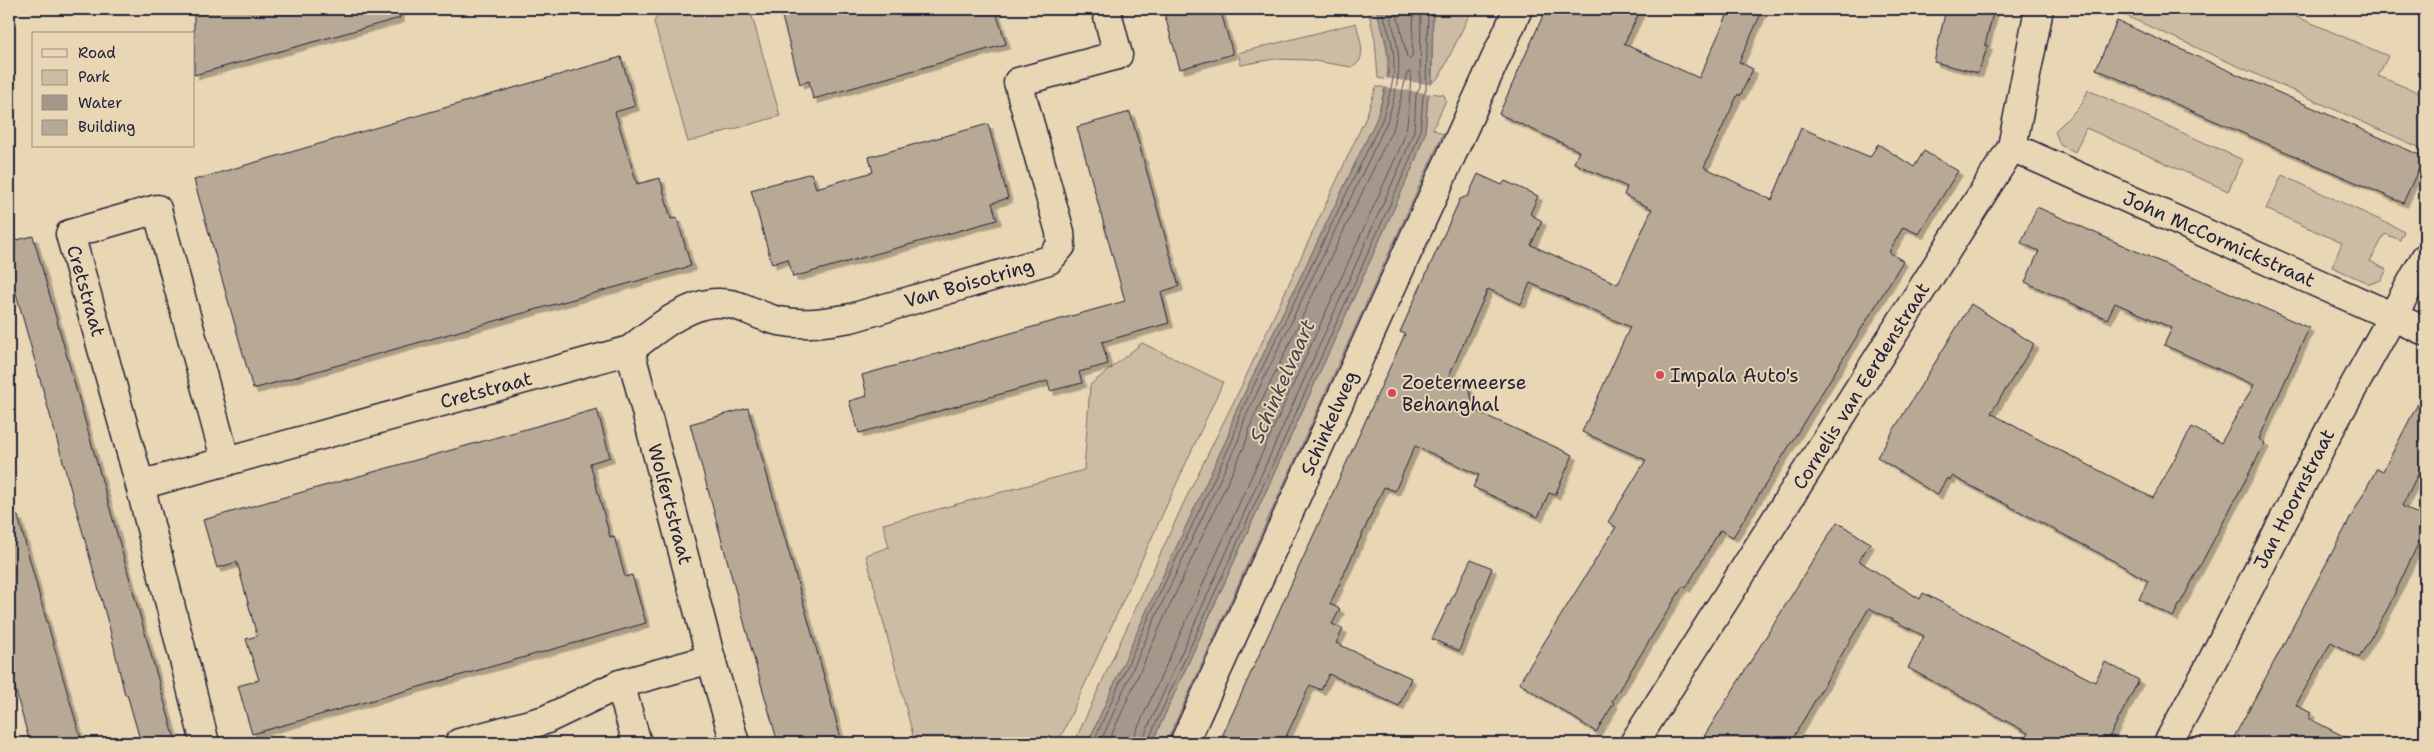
<svg xmlns="http://www.w3.org/2000/svg" width="2434" height="752" font-family="'Shantell Sans',sans-serif">
<style>
.green{fill:#ccbca3;stroke:#776f6f}
.water{fill:#a5988b;stroke:#71696b}
.pier{fill:#e9d6b4}
.lines{fill:none;stroke-linecap:round;stroke-linejoin:round}
.shore{stroke:#56515b;stroke-width:1}
.building{fill:#b7a996;stroke:#22223b;filter:url(#shadow)}
.minor-casing{stroke:#22223b;stroke-width:31}
.minor{stroke:#e9d6b4;stroke-width:28}
.poi-dot{fill:#d1495b;stroke:#e9d6b4;stroke-width:2}
.labels{text-anchor:middle;dominant-baseline:central;stroke-width:4;stroke-linejoin:round;paint-order:stroke}
.street-label{font-size:19px;fill:#22223b;stroke:#e9d6b4}
.poi-label{font-size:19px;fill:#22223b;stroke:#e9d6b4;text-anchor:start}
.water-label{font-size:20px;font-style:italic;fill:#494553;stroke:#e9d6b4}
</style>
<defs>
<filter id="shadow"><feDropShadow dx="4.5" dy="4.5" stdDeviation="0" flood-color="#0004"/></filter>
</defs>
<rect width="100%" height="100%" fill="#e9d6b4"/>
<filter id="ink" filterUnits="userSpaceOnUse"><feTurbulence type="fractalNoise" baseFrequency=".02" numOctaves="2"/><feDisplacementMap in="SourceGraphic" scale="10" xChannelSelector="R" yChannelSelector="G"/><feConvolveMatrix kernelMatrix="1 2 1 2 8 2 1 2 1" color-interpolation-filters="sRGB"/></filter>
<g filter="url(#ink)">
<g class="green">
<path d="M661,9H750L780,116L688,142L654,22Z"/>
<path d="M1368,9H1376C1384,33 1390,54 1387,80L1378,78L1375,40Z"/>
<path d="M1433,9H1472L1440,76L1432,83Z"/>
<path d="M2116,9H2279L2388,56L2378,76L2425,95V150L2115,11Z"/>
<path d="M1356,23C1359,37 1369,60 1352,67L1308,60L1274,59L1241,65L1238,53Z"/>
<path d="M1376,87H1385L1377,118L1234,415L1228,436L1147,610L1088,743H1074L1184,502L1243,383L1366,117Z"/>
<path d="M2088,90L2243,160L2228,191L2086,128L2075,152L2060,145L2055,131L2082,104Z"/>
<path d="M1431,93L1444,95L1446,100L1433,129L1443,134L1166,743H1152L1414,164L1425,133L1428,96Z"/>
<path d="M2282,175L2404,231L2400,240L2385,234L2370,261L2387,270L2381,280L2370,284L2332,267L2342,243L2266,209Z"/>
<path d="M1142,343L1223,382L1058,743H915L866,555L889,547L883,524L1084,470L1090,385Z"/>
</g>
<path class="water" d="M1376,9H1433L1431,93L1428,96L1425,133L1414,164L1152,743H1088L1147,610L1228,436L1234,415L1377,118C1382,100 1389,81 1389,63C1389,45 1381,26 1376,9Z"/>
<path class="pier" d="M1384,78L1434,85L1433,94L1383,87Z"/>
<g class="lines">
<g class="shore">
<path d="M1396,9L1407,57L1410,59L1412,57L1414,9"/>
<path d="M1093,743L1151,612L1233,439L1239,416L1382,120C1387,102 1395,81 1394,62C1394,44 1387,26 1381,9"/>
<path d="M1100,743L1157,614L1238,441L1245,418L1387,122C1402,73 1403,58 1388,9"/>
<path d="M1108,743L1164,618L1245,445L1252,421L1394,126L1407,73L1410,72C1412,77 1408,122 1406,130C1404,139 1400,148 1396,157L1135,734L1134,743"/>
<path d="M1141,743L1403,159L1414,131L1416,95L1420,87L1421,9"/>
<path d="M1147,743L1409,162L1420,132L1423,96L1426,90L1428,9"/>
</g>
</g>
<g class="building">
<path d="M194,9H398L400,18L194,75Z"/>
<path d="M798,9H995L1006,44L813,99L809,81L800,84L781,13Z"/>
<path d="M1163,9H1220L1233,54L1180,69Z"/>
<path d="M1546,9H1641L1624,44L1699,78L1730,9H1763L1739,62L1753,69L1740,96L1738,94L1704,167L1772,200L1801,128L1870,157L1878,144L1914,167L1924,151L1958,171L1919,234L1903,227L1889,252L1903,261L1889,284L1733,537L1720,530L1686,588L1683,586L1612,701L1614,703L1596,732L1519,683L1616,527L1608,522L1646,460L1582,432L1630,327L1530,283L1521,304L1488,289L1448,378L1468,387L1476,411L1573,455L1555,495L1549,493L1538,517L1473,487L1479,475L1415,446L1395,491L1384,487L1330,604L1340,609L1332,624L1343,629L1336,643L1411,678L1399,706L1329,674L1321,690L1310,685L1283,743H1219L1405,334L1400,332L1460,199L1468,196L1478,174L1502,185L1505,181L1538,196L1530,214L1542,221L1531,245L1618,284L1652,209L1624,195L1627,187L1574,163L1579,151L1499,114Z"/>
<path d="M1946,9H1994L1985,45L1988,46L1978,73L1934,62Z"/>
<path d="M2117,21L2424,157L2403,203L2096,69Z"/>
<path d="M621,57L635,106L615,112L637,184L660,178L671,219L677,218L691,266L253,389L194,180Z"/>
<path d="M1130,112L1179,286L1161,292L1169,323L1102,342L1108,364L1079,372L1082,383L1050,391L1048,381L859,433L849,401L867,396L862,375L1125,301L1077,127Z"/>
<path d="M988,124L1008,198L992,203L997,220L793,277L788,259L772,264L751,190L811,173L816,188L873,172L869,157Z"/>
<path d="M2037,207L2309,328L2259,439L2265,443L2173,617L2139,599L2148,581L2112,560L1952,476L1950,480L1947,478L1937,495L1877,457L1971,304L2034,344L1991,413L2034,437L2153,498L2192,427L2221,443L2254,385L2164,345L2172,328L2115,303L2107,319L2025,282L2039,251L2021,243Z"/>
<path d="M33,236L137,605L176,743H141L127,694L125,695L110,630L9,268V242Z"/>
<path d="M2425,390V460L2402,506L2425,518V529L2388,608L2359,658L2331,642L2296,705L2311,713L2308,718L2357,743H2231L2377,468L2383,471Z"/>
<path d="M748,408L826,683L842,743H778L758,673L690,424Z"/>
<path d="M597,409L610,457L590,463L610,537L614,536L625,577L632,575L646,623L252,734L238,686L259,680L246,639L257,636L237,562L217,568L203,520Z"/>
<path d="M18,516L40,598L82,743H30L20,707L9,667V518Z"/>
<path d="M1837,522L1870,543L1859,561L1920,599L1923,593L2095,682L2105,662L2139,680L2106,743H2023L2028,733L1908,668L1924,636L1869,608L1790,743H1700Z"/>
<path d="M1471,559L1492,568L1459,651L1432,639Z"/>
</g>
<g class="lines">
<defs>
<g id="minor">
<path d="M2012,147L2425,331"/>
<path d="M630,350L711,659"/>
<path d="M226,462L157,209L70,234L140,485L630,350C652,332 690,301 720,303C742,303 758,317 779,321C803,326 828,322 851,318L1049,260L1061,246L1060,232L1018,82L1118,55L1106,9"/>
<path d="M140,485L205,743"/>
<path d="M620,684L637,743"/>
<path d="M459,743L545,720L620,684L711,659L735,743"/>
<path d="M1184,743L1518,9"/>
<path d="M1634,743L2012,147L2039,9"/>
<path d="M2168,743L2206,673L2330,429L2425,258"/>
</g>
</defs>
<use href="#minor" class="minor-casing"/>
<use href="#minor" class="minor"/>
</g>
</g>
<g class="poi-dot">
<circle cx="1660" cy="375" r="5"/>
<circle cx="1392" cy="393" r="5"/>
</g>
<g class="labels">
<g class="street-label">
<text transform="translate(2219 239) rotate(24)">John McCormickstraat</text>
<text transform="translate(969 283) rotate(-16)">Van Boisotring</text>
<text transform="translate(86 291) rotate(74)">Cretstraat</text>
<text transform="translate(1861 386) rotate(-58)">Cornelis van Eerdenstraat</text>
<text transform="translate(486 390) rotate(-15)">Cretstraat</text>
<text transform="translate(1329 423) rotate(-66)">Schinkelweg</text>
<text transform="translate(2294 499) rotate(-63)">Jan Hoornstraat</text>
<text transform="translate(670 504) rotate(75)">Wolfertstraat</text>
</g>
<g class="poi-label">
<text x="1670" y="375">Impala Auto's</text>
<text x="1402" y="382">Zoetermeerse<tspan x="1402" dy="22">Behanghal</tspan></text>
</g>
<g class="water-label">
<text transform="translate(1282 381) rotate(-66)">Schinkelvaart</text>
</g>
</g>
<rect width="2434" height="752" fill="none" stroke="#e9d6b4" stroke-width="30"/>
<rect x="15" y="15" width="2404" height="722" fill="none" stroke="#22223b" stroke-width="2" filter="url(#ink)"/>
<rect x="32" y="32" width="162" height="115" fill="#e9d6b4" stroke="#998e84"/>
<rect x="42" y="49" width="25" height="8" fill="#e9d6b4" stroke="#998e84"/>
<text x="78" y="58" font-size="15" fill="#22223b">Road</text>
<rect x="42" y="70" width="25" height="15" fill="#ccbca3" stroke="#998e84"/>
<text x="78" y="82" font-size="15" fill="#22223b">Park</text>
<rect x="42" y="95" width="25" height="15" fill="#a5988b" stroke="#998e84"/>
<text x="78" y="108" font-size="15" fill="#22223b">Water</text>
<rect x="42" y="120" width="25" height="15" fill="#b7a996" stroke="#998e84"/>
<text x="78" y="132" font-size="15" fill="#22223b">Building</text>
</svg>
